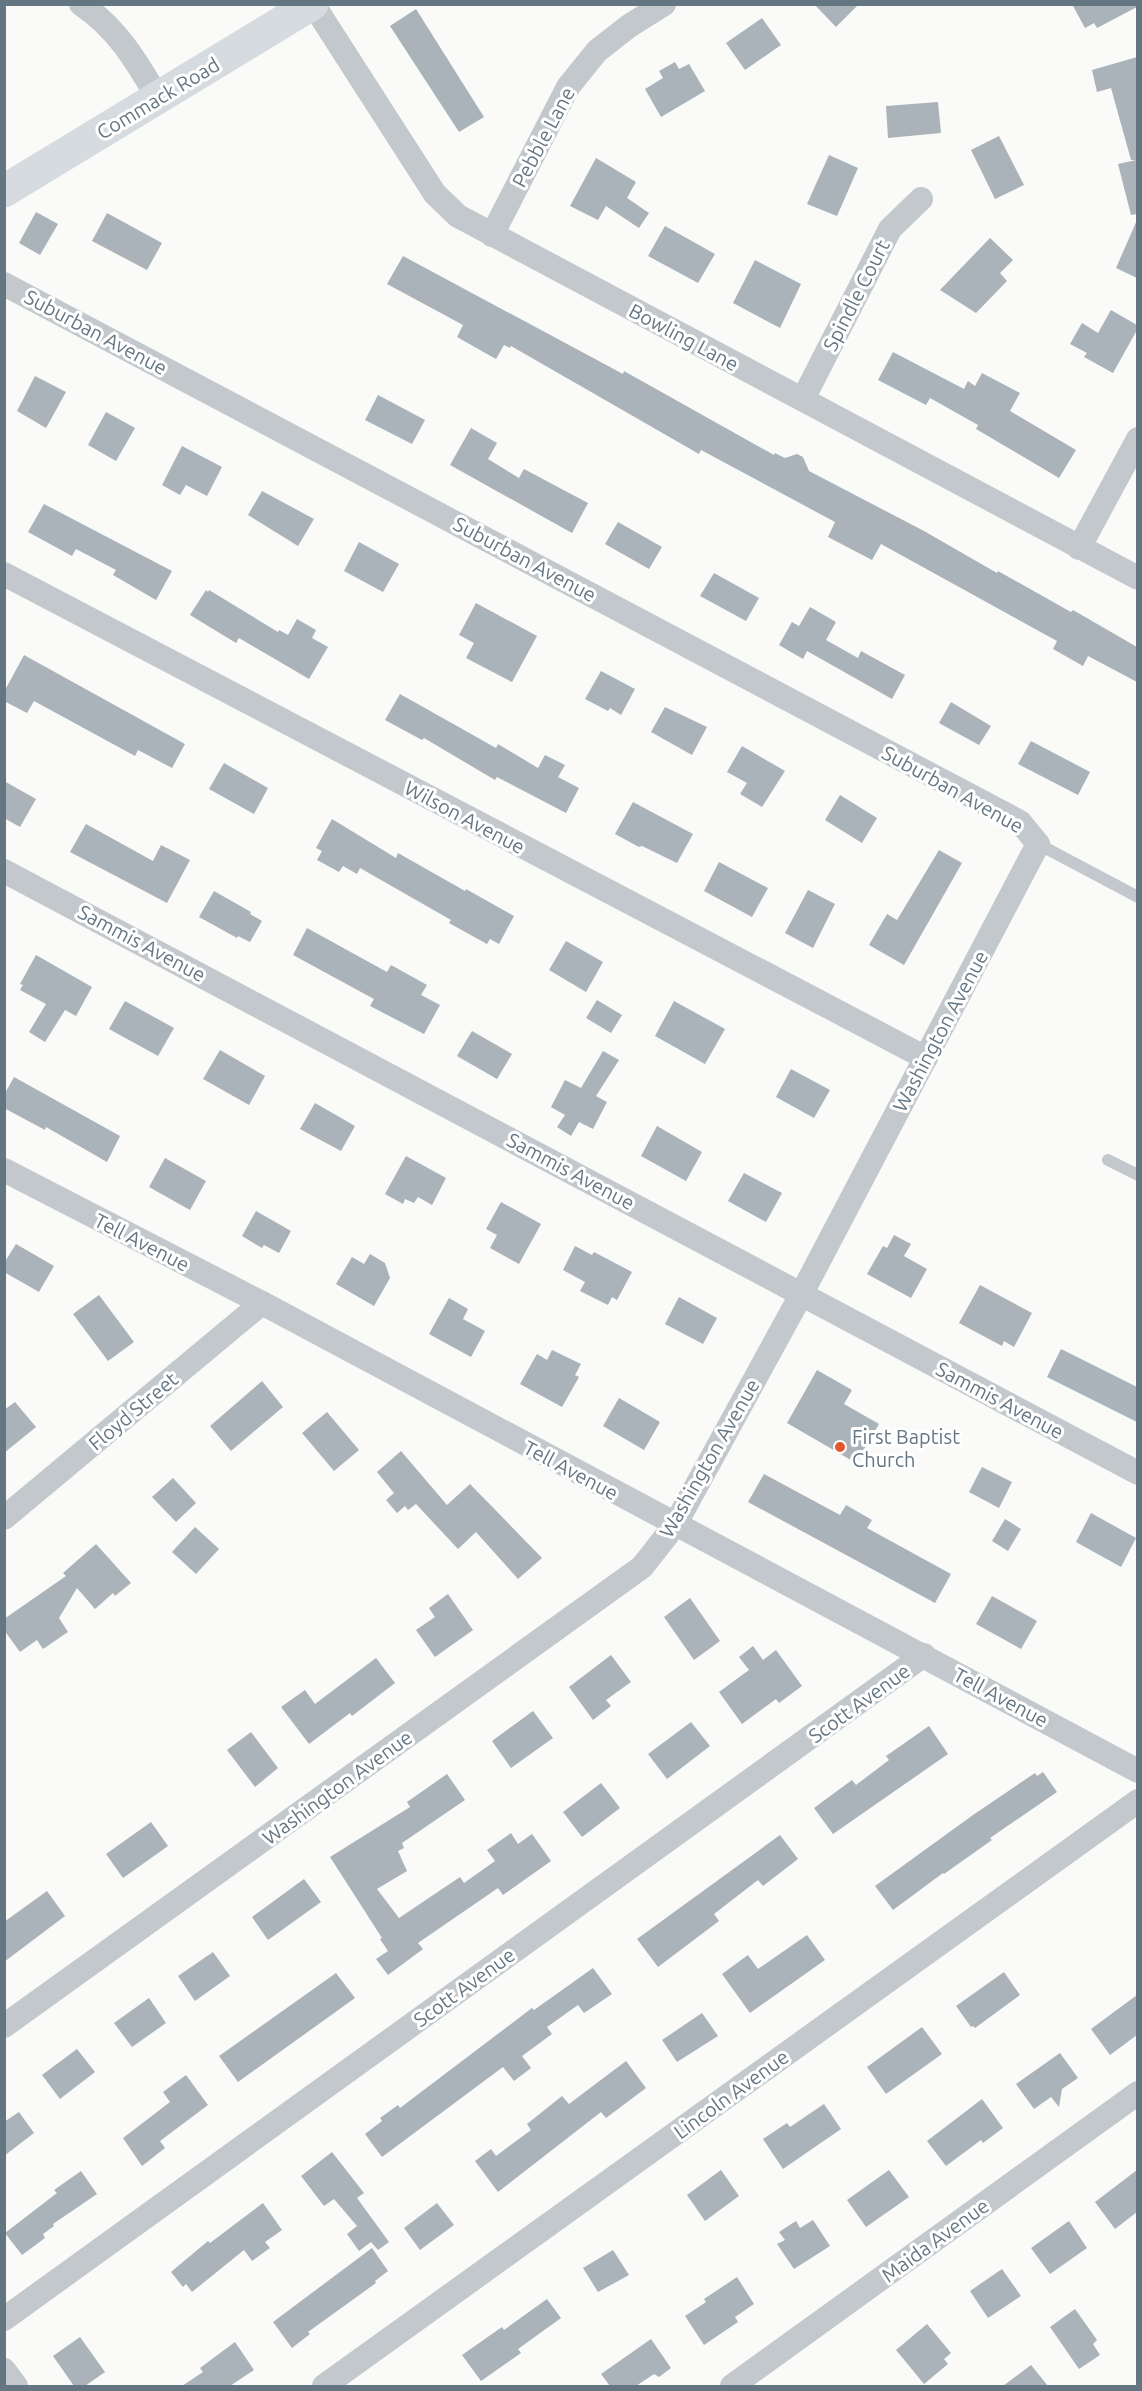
<svg xmlns="http://www.w3.org/2000/svg" width="1142" height="2391" font-family="Ubuntu,sans-serif">
<style>
.building{fill:#aab3b9}
.lines{fill:none;stroke-linecap:round;stroke-linejoin:round}
.service{stroke:#c3c8cc;stroke-width:12}
.minor{stroke:#c3c8cc;stroke-width:24}
.primary{stroke:#d6dbdf;stroke-width:33}
.poi-dot{fill:#e4572e;stroke:#fff;stroke-width:2}
.labels{text-anchor:middle;dominant-baseline:central;stroke-width:6;stroke-linejoin:round;paint-order:stroke}
.street-label{font-size:20px;fill:#657683;stroke:#fff}
.poi-label{font-size:20px;fill:#657683;stroke:#fff;text-anchor:start}
</style>
<rect width="100%" height="100%" fill="#fafaf8"/>
<g class="building">
<path d="M814,4H859L836,27Z"/>
<path d="M1072,4H1137V7L1097,28L1094,23L1085,28Z"/>
<path d="M416,9L484,117L459,132L390,26Z"/>
<path d="M762,18L781,45L745,70L726,43Z"/>
<path d="M1137,57V214L1131,215L1118,164L1136,160H1131L1111,88L1097,92L1092,70Z"/>
<path d="M675,62L679,69L689,64L705,91L661,117L645,89L663,78L659,71Z"/>
<path d="M938,102L941,133L888,138L886,106Z"/>
<path d="M999,136L1024,185L995,199L971,150Z"/>
<path d="M829,155L858,168L837,216L807,204Z"/>
<path d="M596,158L636,182L627,198L649,213L639,228L606,206L598,220L570,206Z"/>
<path d="M36,212L58,224L40,255L19,243Z"/>
<path d="M107,213L162,243L147,270L92,241Z"/>
<path d="M1137,220V278L1116,268Z"/>
<path d="M665,226L715,254L698,283L648,256Z"/>
<path d="M990,238L1013,260L1000,273L1007,281L976,313L940,290Z"/>
<path d="M403,256L623,374L624,371L774,455L775,453L785,458L797,454L803,457L809,471L924,531L997,573L998,571L1071,612L1073,610L1137,647V682L1088,656L1083,666L1053,649L1057,641L881,544L872,560L828,537L835,522L701,450L699,454L511,346L510,348L504,345L496,359L457,337L463,325L387,284Z"/>
<path d="M755,260L801,284L780,328L733,303Z"/>
<path d="M1111,310L1137,325V330L1113,373L1084,357L1087,353L1070,344L1082,323L1098,333Z"/>
<path d="M893,352L964,389L968,381L975,386L982,373L1020,393L1010,411L1076,450L1059,478L976,429L978,425L930,398L926,405L878,380Z"/>
<path d="M35,376L66,392L46,428L17,411Z"/>
<path d="M378,395L425,420L412,444L365,420Z"/>
<path d="M106,412L135,428L116,461L88,445Z"/>
<path d="M471,428L497,443L488,459L519,478L524,469L588,503L572,533L450,465Z"/>
<path d="M182,446L222,467L207,496L186,485L180,495L162,485Z"/>
<path d="M262,491L314,519L298,546L248,515Z"/>
<path d="M44,504L172,571L156,600L113,575L116,570L76,549L72,556L28,532Z"/>
<path d="M618,522L662,547L649,569L605,544Z"/>
<path d="M359,542L399,564L383,592L344,571Z"/>
<path d="M714,573L759,598L746,621L700,596Z"/>
<path d="M206,590L208,592L209,590L278,632L279,630L288,635L297,619L316,630L312,638L328,647L309,679L239,638L236,643L190,615Z"/>
<path d="M476,603L537,636L512,682L466,658L474,643L459,635Z"/>
<path d="M810,607L836,622L826,640L858,658L861,651L905,675L892,699L807,651L803,659L779,645L792,622L799,626Z"/>
<path d="M24,655L185,744L172,768L138,750L135,756L34,701L27,713L4,701V692Z"/>
<path d="M601,671L635,689L621,715L610,708L608,711L585,699Z"/>
<path d="M400,694L496,748L498,744L538,768L545,755L565,765L558,777L579,788L566,813L497,777L495,780L424,738L422,740L385,720Z"/>
<path d="M951,702L991,726L979,745L939,723Z"/>
<path d="M665,707L707,727L692,755L651,732Z"/>
<path d="M1031,741L1090,772L1078,795L1018,764Z"/>
<path d="M742,746L785,771L762,807L740,794L747,783L727,772Z"/>
<path d="M224,763L268,788L254,814L209,789Z"/>
<path d="M4,781L36,799L20,827L4,818Z"/>
<path d="M840,795L877,818L862,843L825,820Z"/>
<path d="M633,802L693,834L677,863L642,846L639,847L615,834Z"/>
<path d="M332,819L396,858L398,853L465,891L466,889L514,916L499,944L490,939L487,944L449,923L451,920L360,868L357,874L343,866L339,872L317,860L322,851L316,848Z"/>
<path d="M86,824L153,861L161,845L190,860L167,903L70,852Z"/>
<path d="M939,850L962,863L904,965L869,945L887,914L897,920Z"/>
<path d="M719,862L768,888L752,917L704,891Z"/>
<path d="M808,890L835,904L813,948L785,933Z"/>
<path d="M214,891L251,912L250,914L262,921L250,942L238,936L237,938L199,917Z"/>
<path d="M307,928L387,972L391,965L427,985L421,995L440,1005L424,1034L370,1006L374,999L293,955Z"/>
<path d="M566,941L603,962L586,992L549,970Z"/>
<path d="M36,955L92,987L76,1016L65,1010L45,1042L29,1032L46,1004L20,990L23,985L20,984Z"/>
<path d="M597,1000L622,1015L611,1033L586,1018Z"/>
<path d="M125,1001L174,1028L158,1056L109,1029Z"/>
<path d="M674,1001L725,1029L705,1064L655,1036Z"/>
<path d="M472,1031L512,1054L497,1079L457,1056Z"/>
<path d="M220,1050L265,1076L249,1105L203,1079Z"/>
<path d="M603,1051L619,1060L596,1096L607,1102L593,1129L579,1122L571,1136L557,1127L565,1115L551,1107L565,1080L581,1088Z"/>
<path d="M791,1069L830,1090L814,1118L776,1097Z"/>
<path d="M14,1077L120,1136L107,1162L46,1127L45,1130L4,1108V1095Z"/>
<path d="M315,1103L355,1126L341,1151L300,1129Z"/>
<path d="M657,1126L702,1152L686,1181L641,1156Z"/>
<path d="M406,1156L446,1178L432,1205L418,1197L414,1203L405,1199L403,1204L385,1194Z"/>
<path d="M165,1158L206,1181L190,1210L149,1187Z"/>
<path d="M744,1173L782,1193L766,1222L728,1201Z"/>
<path d="M501,1202L541,1224L519,1264L490,1248L497,1235L486,1229Z"/>
<path d="M256,1211L291,1231L279,1253L264,1245L262,1248L242,1236Z"/>
<path d="M894,1235L911,1244L904,1256L927,1269L911,1298L867,1274L883,1246L887,1248Z"/>
<path d="M16,1244L54,1266L39,1292L4,1272V1263Z"/>
<path d="M575,1246L592,1255L594,1252L632,1272L617,1300L612,1297L608,1305L580,1291L585,1282L563,1270Z"/>
<path d="M370,1254L385,1263L390,1278L374,1306L336,1284L352,1257L364,1264Z"/>
<path d="M980,1285L1032,1313L1014,1347L1004,1341L1002,1346L959,1323Z"/>
<path d="M99,1295L134,1342L108,1361L73,1314Z"/>
<path d="M679,1297L717,1318L703,1344L665,1324Z"/>
<path d="M449,1298L468,1309L463,1319L485,1331L471,1357L429,1334Z"/>
<path d="M1061,1349L1137,1387V1422L1047,1377Z"/>
<path d="M552,1350L581,1364L575,1375L579,1377L562,1407L520,1384L537,1354L547,1360Z"/>
<path d="M817,1370L852,1390L844,1404L879,1424L856,1463L787,1423Z"/>
<path d="M262,1381L283,1407L231,1451L210,1426Z"/>
<path d="M619,1398L660,1422L644,1450L603,1426Z"/>
<path d="M15,1402L36,1427L4,1453V1410Z"/>
<path d="M327,1412L359,1450L334,1471L302,1433Z"/>
<path d="M401,1451L447,1505L470,1484L542,1558L518,1579L476,1532L458,1549L416,1504L408,1510L405,1506L397,1513L386,1500L394,1493L377,1472Z"/>
<path d="M982,1467L1012,1482L999,1508L969,1492Z"/>
<path d="M764,1474L840,1515L846,1505L872,1520L867,1528L951,1574L935,1603L748,1502Z"/>
<path d="M173,1478L196,1503L176,1522L152,1497Z"/>
<path d="M1091,1513L1136,1538L1121,1567L1076,1542Z"/>
<path d="M1005,1519L1021,1529L1008,1551L992,1541Z"/>
<path d="M195,1527L219,1549L196,1574L172,1552Z"/>
<path d="M96,1544L131,1583L115,1596L113,1593L95,1609L77,1588L59,1618L68,1632L43,1649L37,1640L20,1652L4,1630V1619L66,1576L63,1573Z"/>
<path d="M448,1594L473,1630L435,1657L416,1630L435,1617L429,1608Z"/>
<path d="M992,1596L1037,1621L1021,1649L976,1624Z"/>
<path d="M690,1598L720,1641L694,1660L664,1617Z"/>
<path d="M753,1646L763,1660L776,1650L802,1686L779,1703L776,1699L742,1724L719,1692L749,1670L739,1657Z"/>
<path d="M611,1655L631,1682L606,1700L611,1706L593,1720L569,1687Z"/>
<path d="M376,1658L395,1683L352,1716L350,1713L309,1744L281,1707L305,1690L315,1704Z"/>
<path d="M533,1711L553,1738L511,1768L492,1741Z"/>
<path d="M691,1722L710,1746L667,1779L648,1754Z"/>
<path d="M929,1726L948,1754L833,1834L814,1808L852,1780L856,1785L889,1760L886,1756Z"/>
<path d="M251,1732L278,1768L255,1787L227,1750Z"/>
<path d="M1043,1772L1057,1792L990,1838L992,1840L944,1874L943,1873L893,1910L875,1886L973,1815L1035,1773L1037,1776Z"/>
<path d="M447,1774L465,1800L402,1843L404,1848L398,1851L407,1871L377,1889L399,1918L460,1877L464,1883L495,1861L487,1850L511,1833L518,1844L532,1834L551,1861L503,1895L498,1888L418,1943L423,1949L388,1975L376,1959L388,1951L380,1939L382,1938L330,1857L410,1807L407,1802Z"/>
<path d="M601,1783L620,1808L582,1837L563,1812Z"/>
<path d="M151,1822L168,1846L123,1878L106,1854Z"/>
<path d="M780,1835L798,1859L763,1886L758,1880L714,1914L719,1921L658,1967L637,1939Z"/>
<path d="M304,1879L321,1902L268,1940L252,1917Z"/>
<path d="M47,1891L65,1916L4,1962V1922Z"/>
<path d="M807,1935L825,1960L750,2013L722,1974L748,1955L758,1969Z"/>
<path d="M213,1952L230,1976L195,2001L178,1976Z"/>
<path d="M593,1968L612,1994L584,2013L578,2005L547,2027L552,2034L522,2056L531,2068L514,2081L503,2067L382,2157L365,2134L382,2121L380,2118L398,2105L400,2108L532,2008L534,2010Z"/>
<path d="M1004,1972L1020,1995L975,2028L973,2026L971,2027L956,2006Z"/>
<path d="M336,1973L355,1998L238,2082L219,2056Z"/>
<path d="M1137,1995V2035L1110,2055L1091,2029Z"/>
<path d="M149,1998L166,2023L132,2047L114,2023Z"/>
<path d="M702,2013L718,2036L677,2062L662,2040Z"/>
<path d="M922,2027L942,2054L886,2094L867,2067Z"/>
<path d="M77,2049L95,2072L60,2099L42,2075Z"/>
<path d="M1060,2053L1078,2078L1062,2089L1059,2107L1051,2097L1034,2109L1016,2084Z"/>
<path d="M626,2061L646,2088L606,2118L601,2112L498,2192L475,2161L491,2149L496,2156L531,2130L527,2124L562,2096L569,2104Z"/>
<path d="M186,2075L208,2105L160,2141L165,2148L142,2166L123,2138L170,2102L163,2092Z"/>
<path d="M982,2099L1003,2128L983,2143L981,2140L946,2166L927,2141Z"/>
<path d="M824,2104L841,2129L783,2169L763,2139L787,2123L790,2127Z"/>
<path d="M19,2112L34,2133L4,2156V2122Z"/>
<path d="M332,2152L364,2193L357,2198L389,2242L378,2250L371,2242L359,2251L347,2234L357,2226L334,2199L324,2206L301,2176Z"/>
<path d="M721,2170L739,2196L705,2221L687,2195Z"/>
<path d="M889,2170L909,2197L866,2227L847,2200Z"/>
<path d="M1137,2170V2212L1115,2229L1095,2202Z"/>
<path d="M81,2171L97,2194L53,2224L54,2226L43,2234L45,2238L22,2255L5,2233L57,2193L54,2190Z"/>
<path d="M263,2203L282,2230L265,2242L270,2248L252,2261L244,2250L192,2292L186,2284L183,2287L171,2272L208,2241L210,2243Z"/>
<path d="M437,2203L454,2225L420,2250L404,2228Z"/>
<path d="M813,2220L830,2246L794,2269L777,2244L785,2240L779,2232L796,2221L800,2228Z"/>
<path d="M1069,2221L1087,2248L1050,2274L1031,2248Z"/>
<path d="M372,2248L388,2271L375,2281L376,2283L308,2332L310,2334L292,2348L273,2322Z"/>
<path d="M613,2250L629,2275L598,2292L583,2268Z"/>
<path d="M1002,2269L1021,2296L988,2318L970,2291Z"/>
<path d="M737,2277L754,2304L735,2317L738,2322L704,2345L685,2316L706,2302L704,2299Z"/>
<path d="M547,2299L561,2318L518,2349L521,2353L481,2381L462,2355L502,2327L504,2330Z"/>
<path d="M1075,2309L1097,2340L1093,2344L1100,2355L1079,2369L1050,2327Z"/>
<path d="M927,2324L951,2353L944,2359L948,2364L924,2384L896,2350Z"/>
<path d="M80,2337L105,2372L85,2386H74L53,2356Z"/>
<path d="M651,2339L671,2368L659,2377L654,2374L636,2386H610L601,2374Z"/>
<path d="M235,2342L254,2370L230,2386H182L203,2372L200,2368Z"/>
<path d="M1031,2365L1048,2386H1003Z"/>
</g>
<g class="lines">
<g class="service">
<path d="M1038,844L1138,897"/>
<path d="M1108,1160L1138,1175"/>
</g>
<g class="minor">
<path d="M81,4C118,29 136,61 158,98"/>
<path d="M313,4L435,194L458,216L1138,578"/>
<path d="M492,235L568,87L597,51L629,26L664,4"/>
<path d="M4,284L1020,822L1038,844L802,1293L675,1525L642,1567L4,2026"/>
<path d="M803,399L890,229L921,199"/>
<path d="M1079,548L1138,439"/>
<path d="M4,574L926,1058"/>
<path d="M4,871L1138,1473"/>
<path d="M4,1170L262,1303L1138,1771"/>
<path d="M4,1518L262,1303"/>
<path d="M4,2319L924,1655"/>
<path d="M4,2370L16,2386"/>
<path d="M324,2386L1138,1801"/>
<path d="M732,2386L1138,2093"/>
</g>
<path class="primary" d="M4,191L312,4"/>
</g>
<circle class="poi-dot" cx="840" cy="1447" r="6"/>
<g class="labels">
<g class="street-label">
<text transform="translate(158 98) rotate(-31)">Commack Road</text>
<text transform="translate(543 137) rotate(-62)">Pebble Lane</text>
<text transform="translate(856 295) rotate(-63)">Spindle Court</text>
<text transform="translate(96 332) rotate(28)">Suburban Avenue</text>
<text transform="translate(684 337) rotate(28)">Bowling Lane</text>
<text transform="translate(525 559) rotate(28)">Suburban Avenue</text>
<text transform="translate(953 789) rotate(29)">Suburban Avenue</text>
<text transform="translate(465 817) rotate(28)">Wilson Avenue</text>
<text transform="translate(142 943) rotate(28)">Sammis Avenue</text>
<text transform="translate(940 1031) rotate(-62)">Washington Avenue</text>
<text transform="translate(571 1171) rotate(28)">Sammis Avenue</text>
<text transform="translate(142 1242) rotate(27)">Tell Avenue</text>
<text transform="translate(1000 1400) rotate(28)">Sammis Avenue</text>
<text transform="translate(133 1411) rotate(-40)">Floyd Street</text>
<text transform="translate(709 1458) rotate(-60)">Washington Avenue</text>
<text transform="translate(571 1470) rotate(28)">Tell Avenue</text>
<text transform="translate(1001 1697) rotate(28)">Tell Avenue</text>
<text transform="translate(859 1703) rotate(-36)">Scott Avenue</text>
<text transform="translate(337 1787) rotate(-36)">Washington Avenue</text>
<text transform="translate(464 1987) rotate(-36)">Scott Avenue</text>
<text transform="translate(731 2094) rotate(-36)">Lincoln Avenue</text>
<text transform="translate(935 2240) rotate(-36)">Maida Avenue</text>
</g>
<g class="poi-label">
<text x="852" y="1436">First Baptist<tspan x="852" dy="23">Church</tspan></text>
</g>
</g>
<rect width="1142" height="2391" fill="none" stroke="#657683" stroke-width="12"/>
</svg>
